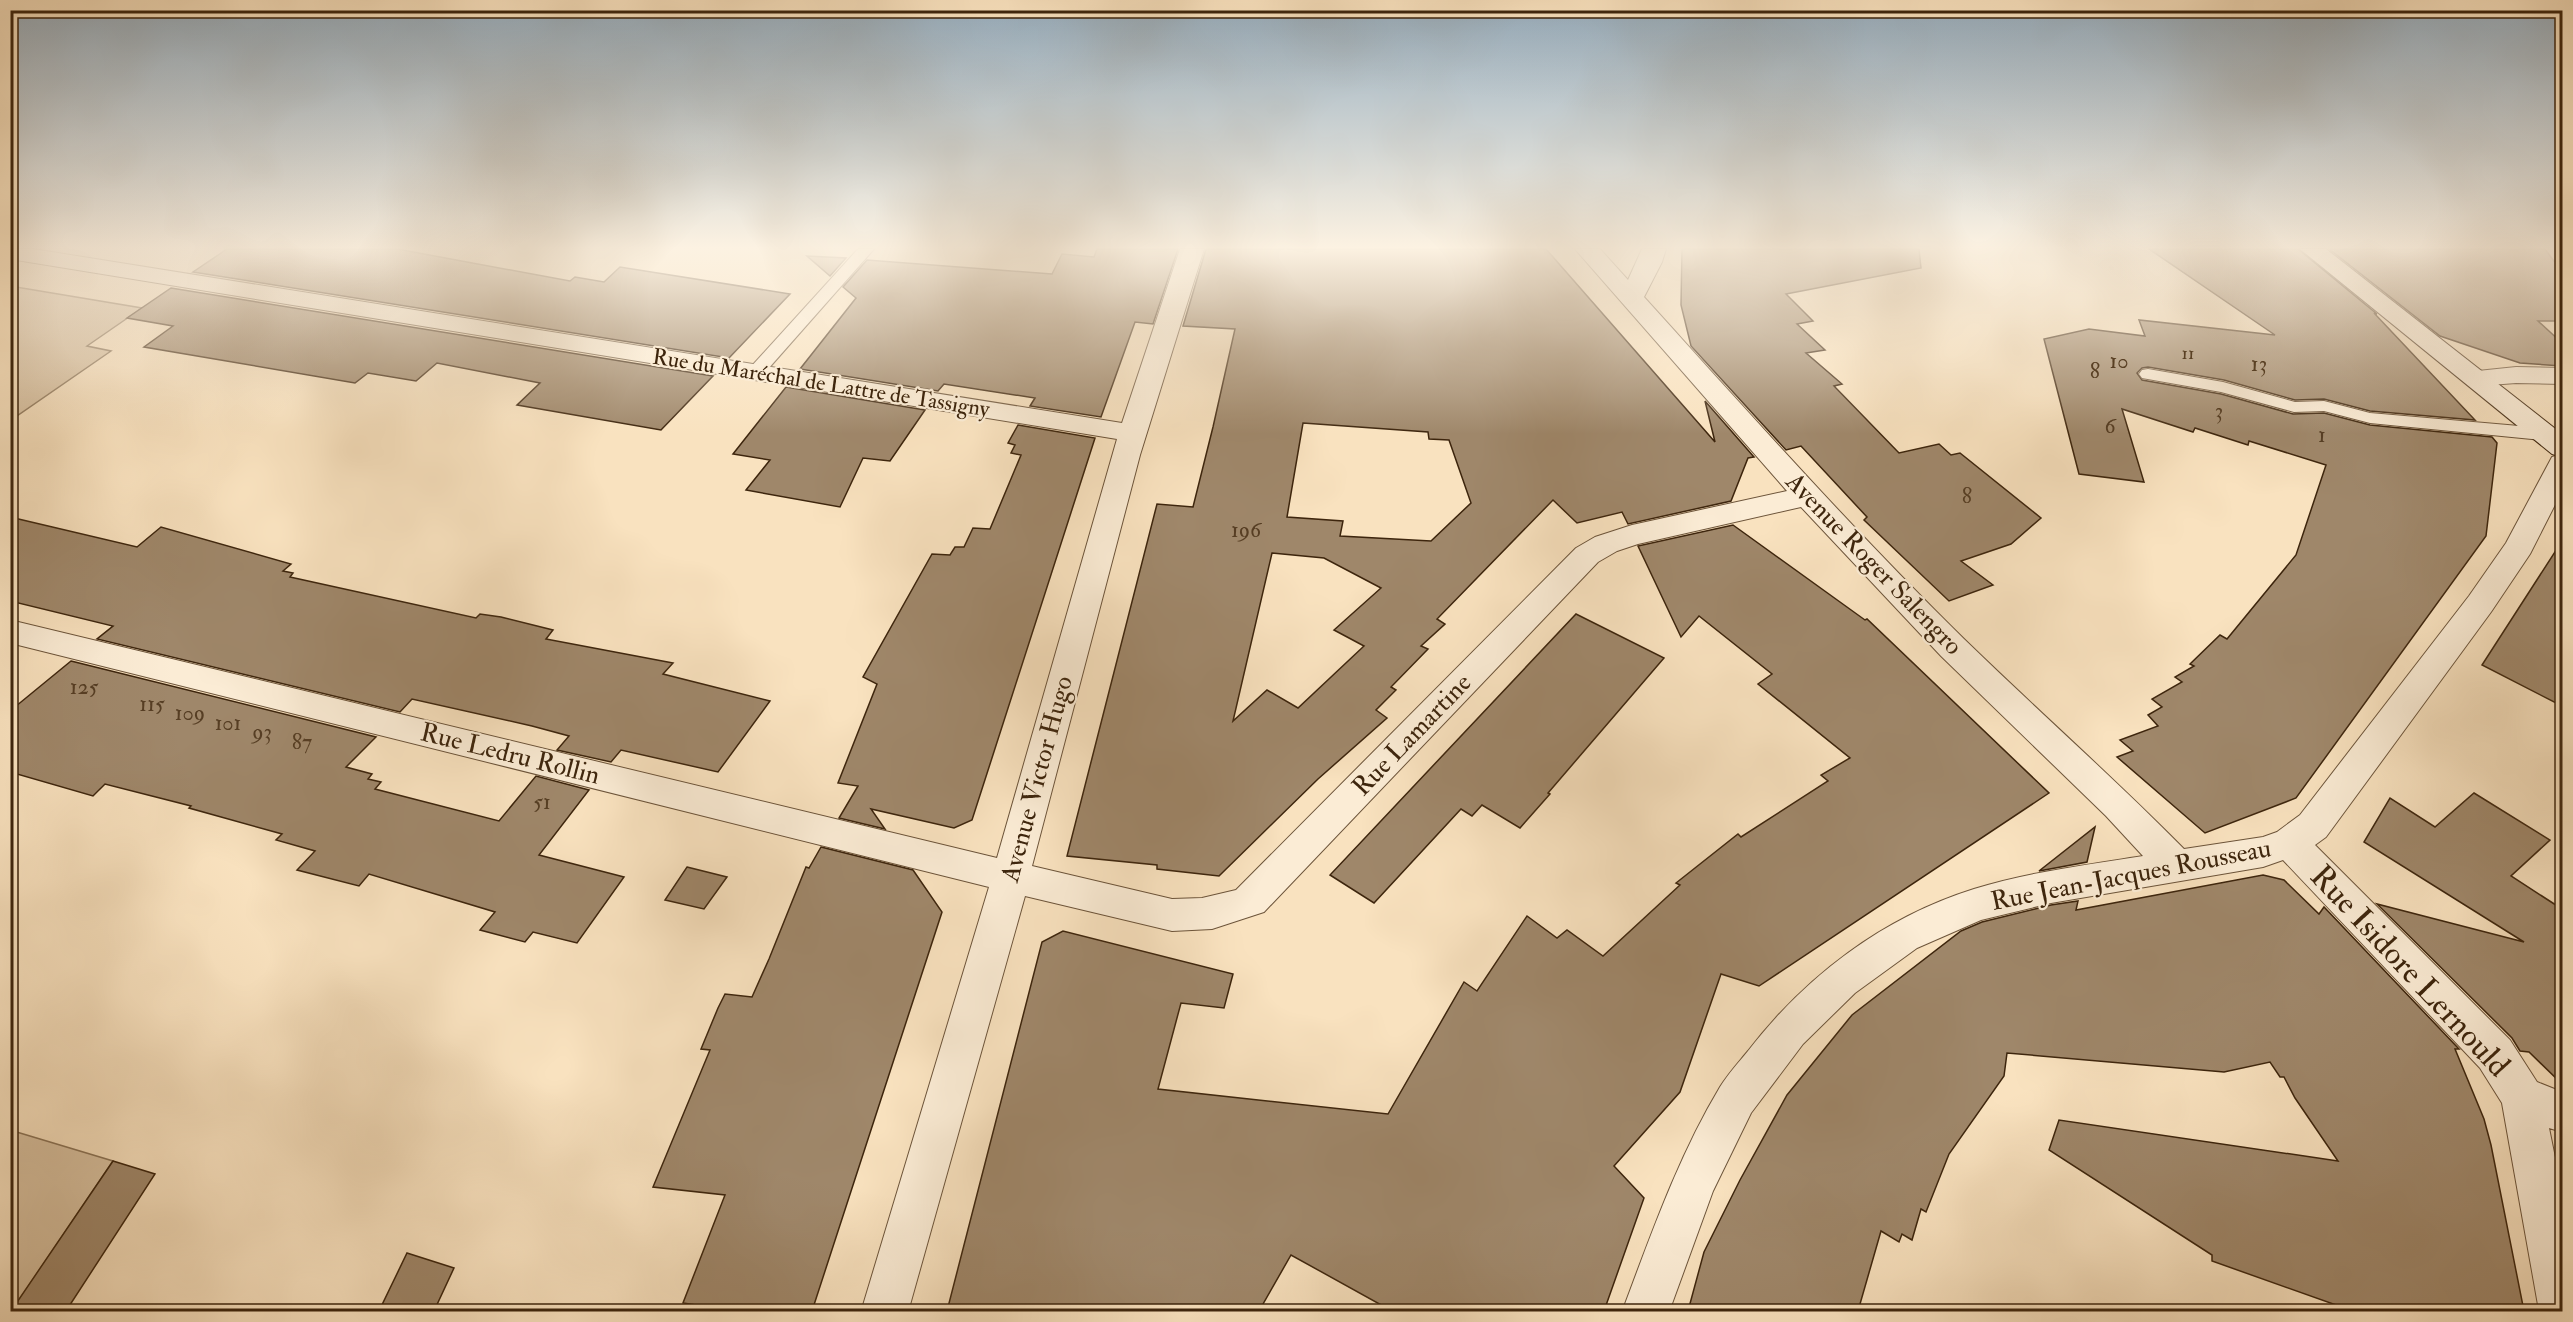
<svg xmlns="http://www.w3.org/2000/svg" width="2573" height="1322" font-family="'IM FELL Double Pica',serif">
<style>
.green{fill:#d9c2a1;stroke:#8b7457;stroke-width:1.5}
.building{fill:#9f876a;stroke:#3d250d;stroke-width:1.5;fill-rule:evenodd}
.lines{fill:none;stroke-linecap:round;stroke-linejoin:round}
.lane-casing{stroke:#6c543a;stroke-width:2}
.street-casing{stroke:#6c543a;stroke-width:2}
.secondary-casing{stroke:#3d250d;stroke-width:2}
.lane{fill:#fbecd5;fill-rule:evenodd}
.street{fill:#fbecd5;fill-rule:evenodd}
.secondary{fill:#fbecd5;fill-rule:evenodd}
.labels{text-anchor:middle;dominant-baseline:central;stroke-width:4.5;stroke-linejoin:round;paint-order:stroke}
.far-number-label{font-size:18px;fill:#563e24}
.number-label{font-size:22px;fill:#563e24}
.far-street-label{font-size:22px;fill:#3d250d;stroke:#fbecd5}
.street-label{font-size:26px;fill:#3d250d;stroke:#fbecd5}
.near-street-label{font-size:32px;fill:#3d250d;stroke:#fbecd5}
</style>
<rect width="100%" height="100%" fill="#f9e2bf"/>
<filter id="stains"><feTurbulence type="fractalNoise" baseFrequency=".00333" numOctaves="4"/><feColorMatrix values="0 0 0 0 .2 0 0 0 0 .09 0 0 0 0 .02 0 0 0 .5 -.17"/></filter>
<radialGradient id="worn" r=".72"><stop offset=".6" stop-color="#630" stop-opacity="0"/><stop offset="1" stop-color="#630" stop-opacity=".3"/></radialGradient>
<g class="green">
<path d="M10,286L142,308L87,346L111,351L11,420Z"/>
<path d="M10,1130L113,1161L11,1312L10,1311Z"/>
</g>
<g class="building">
<path d="M227,249H397L570,281L575,277L604,282L620,267L790,294L729,358L193,272Z"/>
<path d="M1097,249H1178L1153,324L1135,322L1101,417L1030,406L1035,398L944,384L938,391L800,369L856,298L843,287L867,260L1052,274L1062,254L1094,257Z"/>
<path d="M1206,249H1546L1715,442L1705,401L1754,457L1748,458L1731,501L1628,524L1622,512L1577,523L1553,500L1437,619L1445,624L1421,646L1428,649L1391,687L1396,690L1376,710L1387,718L1318,779L1219,876L1157,869V865L1067,856L1157,504L1193,507L1213,427L1235,329L1183,326ZM1303,423L1428,432L1429,439L1449,440L1471,503L1431,541L1340,536L1343,521L1287,517ZM1272,553L1324,558L1381,588L1334,630L1364,646L1298,708L1267,690L1233,721Z"/>
<path d="M1682,249H1919L1921,268L1786,294L1813,321L1797,324L1825,350L1806,353L1842,384L1834,386L1899,453L1939,444L1951,455L1960,453L2041,518L2011,544L1961,561L1993,585L1949,601L1864,520L1867,517L1801,446L1786,450L1691,346L1681,305Z"/>
<path d="M2149,249H2298L2377,314L2374,313L2475,420L2370,411L2324,399L2295,400L2224,380L2148,367L2142,368L2137,373L2142,380L2221,394L2293,414L2324,413L2370,425L2492,437L2497,443L2486,536L2296,798L2205,833L2117,757L2133,751L2120,740L2158,726L2148,715L2162,707L2152,699L2182,682L2175,677L2194,666L2190,664L2220,635L2227,639L2296,555L2326,465L2249,441L2248,445L2195,428L2193,432L2122,409L2144,482L2079,474L2044,339L2089,329L2145,336L2139,320L2275,335Z"/>
<path d="M2329,249H2545L2562,272V321H2538L2562,343V366L2520,363L2440,336Z"/>
<path d="M807,256L846,258L830,276Z"/>
<path d="M171,288L713,376L661,430L517,405L540,383L437,363L416,381L368,373L355,383L144,347L173,326L127,318Z"/>
<path d="M786,387L925,410L890,461L863,458L840,507L746,490L770,460L733,454Z"/>
<path d="M1018,425L1095,438L972,820L954,828L871,809L885,829L839,818L858,786L838,783L877,684L863,677L932,554L950,555L955,547H964L973,528L990,529L1021,455L1011,453L1015,445L1008,443Z"/>
<path d="M10,517L137,547L161,527L291,564L283,571L293,573L290,577L476,618L480,614L501,617L553,630L546,639L673,663L663,674L770,701L718,772L621,750L611,762L557,750L569,736L532,726L412,699L400,712L97,639L113,626L10,601Z"/>
<path d="M1733,525L1865,620L1867,619L2049,793L1759,986L1721,974L1680,1092L1614,1166L1644,1198L1604,1311H1392L1291,1255L1259,1311H947L1042,942L1063,931L1233,974L1224,1008L1181,1003L1158,1089L1388,1114L1464,982L1477,991L1527,916L1557,938L1567,930L1603,956L1680,885L1676,883L1738,834L1741,837L1828,781L1821,775L1850,758L1758,684L1772,674L1699,616L1681,637L1638,546Z"/>
<path d="M2562,541V706L2482,665Z"/>
<path d="M1576,614L1664,658L1548,793L1550,794L1520,828L1482,805L1472,816L1461,809L1374,903L1330,875Z"/>
<path d="M71,661L376,737L346,767L372,774L368,779L381,782L375,789L499,821L536,776L589,790L539,855L624,877L577,943L533,932L525,942L480,930L495,912L369,874L359,886L297,870L315,851L276,840L282,834L189,808L191,806L105,784L93,796L10,772V711Z"/>
<path d="M2474,793L2550,840L2511,876L2562,909V1084L2529,1052L2520,1051L2512,1038L2377,904L2524,942L2364,842L2390,798L2435,827Z"/>
<path d="M2095,827L2087,862L2039,871Z"/>
<path d="M821,847L913,870L942,912L812,1311H736L683,1303L725,1195L653,1187L710,1050L701,1049L718,1008L725,994L752,997L769,959L806,867L809,868Z"/>
<path d="M687,867L727,877L704,909L665,900Z"/>
<path d="M2263,875L2284,880L2319,914L2324,907L2459,1049H2455L2484,1119L2491,1145L2524,1311H2353L2212,1261V1255L2049,1150L2059,1120L2338,1161L2295,1098L2284,1077H2280L2270,1062L2224,1072L2007,1053L2004,1076L1949,1154L1926,1212L1921,1209L1912,1240L1902,1234L1899,1242L1881,1231L1858,1311H1688L1704,1252L1740,1180L1787,1095L1852,1015L1961,931L1982,922L2051,905L2078,901L2076,910Z"/>
<path d="M113,1161L155,1174L66,1311H11Z"/>
<path d="M407,1253L454,1268L434,1311H379Z"/>
</g>
<g class="lines">
<defs>
<g id="lane">
<path d="M858,249H874L761,377H749L747,373L749,369Z"/>
<path d="M2148,369L2223,382L2295,402L2324,401L2370,413L2543,428L2549,430L2552,434L2549,438L2543,440L2370,423L2324,411L2294,412L2221,392L2142,378L2139,374L2142,370Z"/>
</g>
<g id="street">
<path d="M10,249H33L1122,423L1180,249H1204L1140,455L1032,866L1172,899L1202,898L1236,890L1576,548L1595,537L1632,525L1787,491L1575,249H1600L1628,280L1642,249H1666L1662,262L1644,297C1749,413 1853,530 1964,639C2037,710 2113,777 2184,849L2263,837L2277,832L2300,815L2469,596L2506,543L2552,457L2562,454V491L2530,554L2491,612L2326,837L2315,845L2510,1040L2537,1082L2562,1092V1132L2549,1128L2562,1192V1312H2541L2538,1305L2502,1103L2480,1068L2283,860L2263,867L2051,903L1981,920L1917,948L1855,993L1803,1044L1751,1113L1713,1191L1669,1312H1622C1651,1235 1678,1157 1720,1087C1728,1074 1739,1062 1748,1051C1806,976 1882,918 1974,889C2028,872 2087,865 2143,856L2106,816L1941,656L1801,507L1638,544L1617,551L1598,562L1264,912L1212,929L1172,931L1025,896L908,1312H861L989,887L10,643V620L997,858L1117,439L10,259Z"/>
<path d="M2516,367L2562,368V384L2516,383L2477,386L2468,384L2464,378L2468,372Z"/>
</g>
<path id="secondary" d="M2300,249H2326L2562,434V457L2552,454Z"/>
</defs>
<use href="#lane" class="lane-casing"/>
<use href="#street" class="street-casing"/>
<use href="#secondary" class="secondary-casing"/>
<use href="#lane" class="lane"/>
<use href="#street" class="street"/>
<use href="#secondary" class="secondary"/>
</g>
<linearGradient id="sky" x2="0" y2="1"><stop stop-color="#95adbf"/><stop offset="0.57" stop-color="#fcf2e2"/><stop offset="1" stop-color="#fcf2e2" stop-opacity="0"/></linearGradient>
<rect width="2573" height="434" fill="url(#sky)"/>
<g class="labels">
<g class="far-number-label">
<text x="2188" y="353">11</text>
</g>
<g class="number-label">
<text x="2119" y="361">10</text>
<text x="2259" y="364">13</text>
<text x="2095" y="371">8</text>
<text x="2219" y="411">3</text>
<text x="2110" y="426">6</text>
<text x="2322" y="435">1</text>
<text x="1967" y="496">8</text>
<text x="1246" y="530">196</text>
<text x="84" y="687">125</text>
<text x="152" y="704">115</text>
<text x="190" y="713">109</text>
<text x="228" y="723">101</text>
<text x="262" y="732">93</text>
<text x="302" y="742">87</text>
<text x="542" y="802">51</text>
</g>
<g class="far-street-label">
<text transform="translate(821 383) rotate(9)">Rue du Maréchal de Lattre de Tassigny</text>
</g>
<g class="street-label">
<text transform="translate(1874 564) rotate(46)">Avenue Roger Salengro</text>
<text transform="translate(1412 735) rotate(-46)">Rue Lamartine</text>
<text transform="translate(510 754) rotate(14)">Rue Ledru Rollin</text>
<text transform="translate(1037 779) rotate(-75)">Avenue Victor Hugo</text>
<text transform="translate(2131 875) rotate(-11)">Rue Jean-Jacques Rousseau</text>
</g>
<g class="near-street-label">
<text transform="translate(2410 971) rotate(47)">Rue Isidore Lernould</text>
</g>
</g>
<rect width="2573" height="1322" fill="none" stroke="#f9e2bf" stroke-width="36"/>
<rect x="12" y="12" width="2549" height="1298" fill="none" stroke="#3d250d" stroke-width="3"/>
<rect x="18" y="18" width="2537" height="1286" fill="none" stroke="#3d250d" stroke-width="1.5"/>
<rect width="100%" height="100%" filter="url(#stains)"/>
<rect width="100%" height="100%" fill="url(#worn)"/>
</svg>
